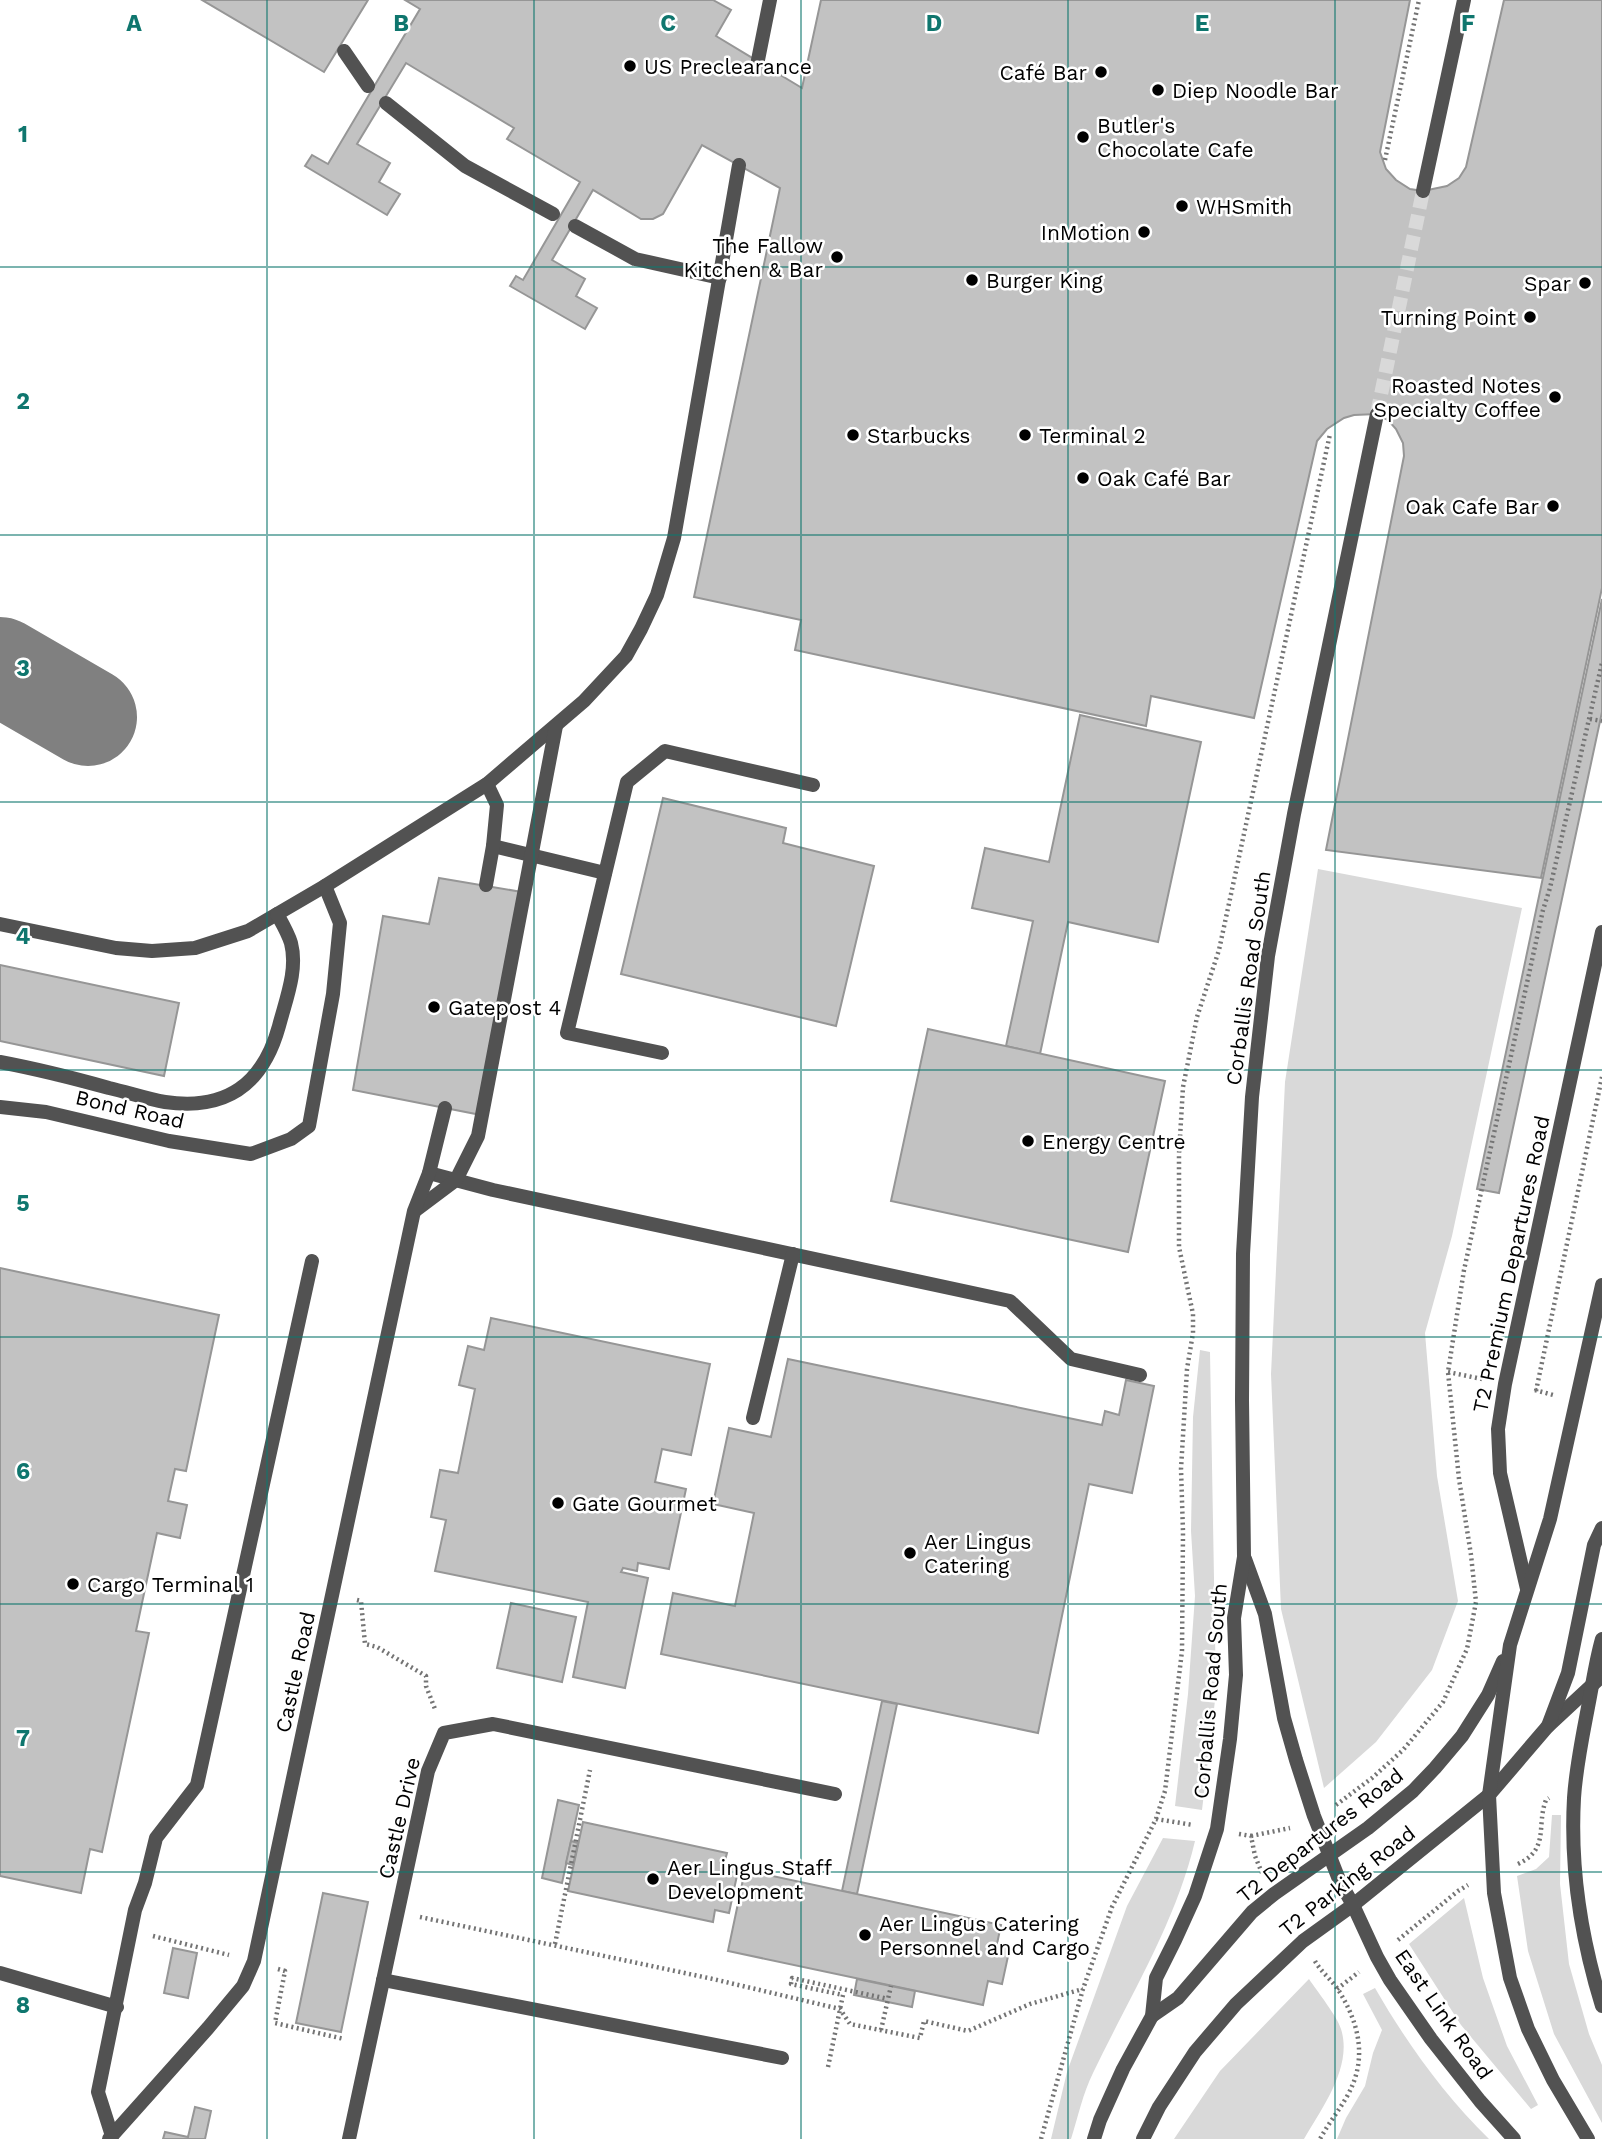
<svg xmlns="http://www.w3.org/2000/svg" width="1602" height="2139" font-family="'Work Sans',sans-serif">
<style>
.green{fill:#d9d9d9}
.lines{fill:none;stroke-linecap:round;stroke-linejoin:round}
.taxiway{stroke:#808080;stroke-width:98}
.building{fill:#c2c2c2;stroke:#969696;stroke-width:2}
.minor-tunnel{stroke:#d9d9d9;stroke-width:14;stroke-dasharray:14 7;stroke-linecap:butt}
.path{stroke:#747474;stroke-width:4.5;stroke-dasharray:2 3.5;stroke-linecap:butt}
.service{stroke:#525252;stroke-width:14}
.minor{stroke:#525252;stroke-width:14}
.grid{fill:none;stroke:#0f766e;stroke-width:2;stroke-opacity:0.55}
.poi-dot{fill:#000;stroke:#fff;stroke-width:2.5}
.labels{text-anchor:middle;dominant-baseline:central;stroke-width:5;stroke-linejoin:round;paint-order:stroke}
.poi-label{font-size:21px;fill:#000;stroke:#fff;text-anchor:start}
.street-label{font-size:21px;fill:#000;stroke:#fff}
.grid-label{font-size:23px;text-anchor:middle;font-weight:bold;fill:#0f766e;stroke:#fff;stroke-width:5;stroke-linejoin:round;paint-order:stroke}
</style>
<rect width="100%" height="100%" fill="#fff"/>
<g class="green">
<path d="M1318,869L1522,908L1452,1236L1425,1333L1437,1476L1458,1601L1432,1670L1376,1742L1324,1788L1281,1609L1271,1374L1285,1082Z"/>
<path d="M1200,1350L1210,1352L1216,1692L1202,1810L1175,1806L1188,1694L1195,1596L1191,1531L1193,1417Z"/>
<path d="M1552,1815H1561L1560,1884L1569,1964L1589,2034L1602,2065V2123L1554,2034L1528,1951L1517,1876L1536,1869L1549,1857Z"/>
<path d="M1163,1838L1195,1841C1176,1922 1129,1998 1093,2073C1083,2093 1078,2117 1071,2139H1051L1067,2072L1127,1906Z"/>
<path d="M1464,1898L1483,1978L1507,2046L1538,2105L1531,2109L1461,2025L1409,1944Z"/>
<path d="M1309,1979C1317,1991 1337,2016 1341,2029C1353,2067 1322,2108 1304,2139H1174L1220,2071Z"/>
<path d="M1375,1988C1406,2042 1444,2095 1489,2139H1337L1346,2118L1365,2086L1373,2053L1382,2030L1363,1994Z"/>
</g>
<g class="lines">
<path class="taxiway" d="M0,666L88,717"/>
</g>
<g class="building">
<path d="M202,0H368L324,72Z"/>
<path d="M405,0H713L731,10L716,36L802,88L821,0H1410L1380,152L1386,169L1396,180L1410,189L1423,191L1447,186L1459,178L1466,167L1504,0H1602V588L1541,878L1326,850L1404,456L1403,443L1396,429L1388,420L1377,414L1354,415L1344,418L1327,429L1317,441L1254,718L1151,696L1146,726L795,650L801,620L694,597L780,188L702,145L663,214L653,219H641L593,190L552,260L585,279L576,296L597,308L585,329L510,286L516,276L523,280L580,182L507,139L514,128L406,63L357,144L390,163L379,182L400,194L387,215L305,166L312,155L328,164L420,9Z"/>
<path d="M1602,599V712L1499,1193L1477,1189Z"/>
<path d="M1080,715L1201,742L1158,942L1068,922L1040,1054L1006,1046L1033,921L972,908L985,848L1049,862Z"/>
<path d="M663,798L786,828L783,843L874,866L836,1026L621,974Z"/>
<path d="M439,878L522,892L481,1115L353,1090L383,916L429,924Z"/>
<path d="M0,965L179,1003L164,1076L0,1041Z"/>
<path d="M928,1029L1165,1081L1128,1252L891,1201Z"/>
<path d="M0,1268L219,1315L186,1471L175,1469L168,1501L187,1505L180,1538L157,1533L136,1631L149,1633L102,1852L90,1849L81,1893L0,1876Z"/>
<path d="M491,1318L710,1364L691,1455L662,1449L655,1482L686,1489L669,1569L638,1563L637,1571L623,1568L621,1572L648,1578L625,1688L573,1677L588,1602L435,1571L446,1520L431,1517L440,1470L458,1473L475,1389L459,1385L468,1346L484,1350Z"/>
<path d="M788,1359L1102,1425L1105,1411L1119,1415L1126,1380L1154,1386L1132,1493L1089,1484L1038,1733L661,1654L673,1593L735,1606L754,1513L713,1504L729,1428L771,1437Z"/>
<path d="M511,1603L576,1617L562,1682L497,1668Z"/>
<path d="M882,1701L897,1704L857,1894L842,1891Z"/>
<path d="M558,1800L579,1805L562,1883L542,1878Z"/>
<path d="M583,1822L727,1853L724,1864L739,1866L729,1913L715,1910L713,1922L568,1891Z"/>
<path d="M571,1841L578,1843L573,1865L566,1863Z"/>
<path d="M745,1870L1001,1925L997,1944L1010,1947L1002,1984L988,1981L983,2005L728,1951Z"/>
<path d="M323,1893L368,1902L341,2032L296,2023Z"/>
<path d="M173,1948L197,1953L188,1998L164,1993Z"/>
<path d="M857,1979L915,1991L912,2007L854,1995Z"/>
<path d="M195,2107L211,2111L205,2139H163L165,2132L188,2137Z"/>
</g>
<g class="lines">
<path class="minor-tunnel" d="M1377,414L1423,191"/>
<g class="path">
<path d="M1385,160L1419,0"/>
<path d="M1590,719L1602,721"/>
<path d="M1448,1372L1482,1379"/>
<path d="M1535,1390L1553,1395"/>
<path d="M1536,1391L1602,1077"/>
<path d="M357,1600L361,1601L365,1644L377,1647L426,1676V1686L435,1709"/>
<path d="M1336,1805L1372,1778L1403,1750L1443,1702L1467,1649L1476,1602L1471,1555L1459,1479L1448,1372L1464,1270L1543,910L1550,888L1602,663"/>
<path d="M1156,1819L1193,1825"/>
<path d="M1239,1834L1251,1836L1255,1856L1262,1873"/>
<path d="M1251,1836L1290,1828"/>
<path d="M1518,1864C1550,1849 1536,1826 1546,1800L1549,1798"/>
<path d="M420,1917L713,1979L840,2009L850,2024L920,2038L924,2021L968,2031L1030,2004L1083,1989"/>
<path d="M153,1936L229,1955"/>
<path d="M1398,1940L1458,1891L1468,1885"/>
<path d="M555,1944L590,1770"/>
<path d="M1315,1961C1321,1972 1332,1980 1339,1991C1360,2025 1368,2061 1346,2098C1338,2112 1328,2124 1320,2139"/>
<path d="M278,1969L285,1971L275,2023L344,2039"/>
<path d="M1337,1989L1359,1972"/>
<path d="M881,2030L891,1986"/>
<path d="M828,2067L843,1995L791,1984L792,1978L888,1999"/>
<path d="M1041,2139L1083,1989L1112,1907L1156,1819L1165,1791L1182,1651L1183,1532L1181,1469L1187,1369L1193,1333V1314L1179,1247V1154L1183,1087L1197,1017L1219,950L1330,434"/>
</g>
<g class="service">
<path d="M344,51L368,86"/>
<path d="M758,60L770,0"/>
<path d="M386,103L465,166L553,214"/>
<path d="M575,226L635,259L720,278"/>
<path d="M493,846L605,873"/>
<path d="M486,885L493,846L497,805L487,784"/>
<path d="M0,924L116,948L152,951L195,948L248,931L325,886L487,784L584,701L626,656L641,629L657,595L674,538L739,165"/>
<path d="M662,1053L567,1033L627,782L665,751L813,785"/>
<path d="M0,1062C37,1069 73,1078 109,1088C127,1092 147,1099 165,1102C227,1111 263,1084 279,1026C286,999 298,970 291,943C288,933 282,923 277,914"/>
<path d="M0,1107L46,1112L169,1141L251,1154L291,1139L309,1126L333,994L340,923L325,886"/>
<path d="M429,1173L493,1190L1010,1301L1071,1359L1140,1375"/>
<path d="M416,1210L456,1180L478,1136L556,726"/>
<path d="M753,1418L793,1254"/>
<path d="M1548,1726L1602,1676"/>
<path d="M0,1973L117,2007"/>
<path d="M383,1980L782,2058"/>
<path d="M112,2136L98,2092L135,1910L145,1883L156,1838L197,1785L312,1261"/>
<path d="M109,2139L208,2028L243,1986L254,1961L414,1211L429,1173L445,1108"/>
<path d="M349,2139L428,1771L444,1733L493,1724L835,1794"/>
</g>
<g class="minor">
<path d="M1423,191L1464,0"/>
<path d="M1245,1559L1265,1614L1284,1718L1296,1760L1314,1816L1340,1882L1353,1905L1377,1957L1390,1980L1431,2039L1480,2101L1514,2139"/>
<path d="M1527,1589L1500,1473L1498,1429L1505,1384L1602,932"/>
<path d="M1602,1639C1596,1660 1593,1681 1589,1702C1583,1734 1576,1766 1574,1798C1570,1869 1581,1938 1602,2006"/>
<path d="M1152,2016L1178,1998L1252,1912L1274,1894L1368,1828L1413,1791L1435,1768L1462,1736L1488,1695L1503,1661"/>
<path d="M1094,2139L1100,2120L1123,2069L1152,2016L1156,1978L1175,1940L1195,1896L1217,1829L1230,1739L1236,1675L1234,1618L1244,1557L1242,1400L1243,1254L1252,1097L1268,956L1294,814L1377,414"/>
<path d="M1143,2139L1159,2107L1195,2052L1236,2004L1303,1941L1353,1905L1489,1795L1548,1726L1568,1673L1594,1545L1602,1528"/>
<path d="M1588,2139L1553,2080L1528,2029L1510,1978L1494,1893L1489,1795L1510,1645L1550,1519L1602,1285"/>
</g>
</g>
<path class="grid" d="M267,0V2139M534,0V2139M801,0V2139M1068,0V2139M1335,0V2139M0,267H1602M0,535H1602M0,802H1602M0,1070H1602M0,1337H1602M0,1604H1602M0,1872H1602"/>
<g class="poi-dot">
<circle cx="630" cy="66" r="7"/>
<circle cx="1101" cy="72" r="7"/>
<circle cx="1158" cy="90" r="7"/>
<circle cx="1083" cy="137" r="7"/>
<circle cx="1182" cy="206" r="7"/>
<circle cx="1144" cy="232" r="7"/>
<circle cx="837" cy="257" r="7"/>
<circle cx="972" cy="280" r="7"/>
<circle cx="1585" cy="283" r="7"/>
<circle cx="1530" cy="317" r="7"/>
<circle cx="1555" cy="397" r="7"/>
<circle cx="853" cy="435" r="7"/>
<circle cx="1025" cy="435" r="7"/>
<circle cx="1083" cy="478" r="7"/>
<circle cx="1553" cy="506" r="7"/>
<circle cx="434" cy="1007" r="7"/>
<circle cx="1028" cy="1141" r="7"/>
<circle cx="558" cy="1503" r="7"/>
<circle cx="910" cy="1553" r="7"/>
<circle cx="73" cy="1584" r="7"/>
<circle cx="653" cy="1879" r="7"/>
<circle cx="865" cy="1935" r="7"/>
</g>
<g class="labels">
<g class="poi-label">
<text x="644" y="66">US Preclearance</text>
<text x="1087" y="72" text-anchor="end">Café Bar</text>
<text x="1172" y="90">Diep Noodle Bar</text>
<text x="1097" y="125">Butler's<tspan x="1097" dy="24">Chocolate Cafe</tspan></text>
<text x="1196" y="206">WHSmith</text>
<text x="1130" y="232" text-anchor="end">InMotion</text>
<text x="823" y="245" text-anchor="end">The Fallow<tspan x="823" dy="24">Kitchen &amp; Bar</tspan></text>
<text x="986" y="280">Burger King</text>
<text x="1571" y="283" text-anchor="end">Spar</text>
<text x="1516" y="317" text-anchor="end">Turning Point</text>
<text x="1541" y="385" text-anchor="end">Roasted Notes<tspan x="1541" dy="24">Specialty Coffee</tspan></text>
<text x="867" y="435">Starbucks</text>
<text x="1039" y="435">Terminal 2</text>
<text x="1097" y="478">Oak Café Bar</text>
<text x="1539" y="506" text-anchor="end">Oak Cafe Bar</text>
<text x="448" y="1007">Gatepost 4</text>
<text x="1042" y="1141">Energy Centre</text>
<text x="572" y="1503">Gate Gourmet</text>
<text x="924" y="1541">Aer Lingus<tspan x="924" dy="24">Catering</tspan></text>
<text x="87" y="1584">Cargo Terminal 1</text>
<text x="667" y="1867">Aer Lingus Staff<tspan x="667" dy="24">Development</tspan></text>
<text x="879" y="1923">Aer Lingus Catering<tspan x="879" dy="24">Personnel and Cargo</tspan></text>
</g>
<g class="street-label">
<text transform="translate(1248 978) rotate(-82)">Corballis Road South</text>
<text transform="translate(130 1109) rotate(13)">Bond Road</text>
<text transform="translate(1511 1264) rotate(-78)">T2 Premium Departures Road</text>
<text transform="translate(295 1672) rotate(-78)">Castle Road</text>
<text transform="translate(1210 1691) rotate(-85)">Corballis Road South</text>
<text transform="translate(399 1818) rotate(-77)">Castle Drive</text>
<text transform="translate(1320 1835) rotate(-38)">T2 Departures Road</text>
<text transform="translate(1347 1881) rotate(-38)">T2 Parking Road</text>
<text transform="translate(1444 2014) rotate(55)">East Link Road</text>
</g>
</g>
<g class="grid-label">
<text x="134" y="31">A</text>
<text x="401" y="31">B</text>
<text x="668" y="31">C</text>
<text x="934" y="31">D</text>
<text x="1202" y="31">E</text>
<text x="1468" y="31">F</text>
<text x="23" y="142">1</text>
<text x="23" y="409">2</text>
<text x="23" y="676">3</text>
<text x="23" y="944">4</text>
<text x="23" y="1211">5</text>
<text x="23" y="1479">6</text>
<text x="23" y="1746">7</text>
<text x="23" y="2013">8</text>
</g>
</svg>
